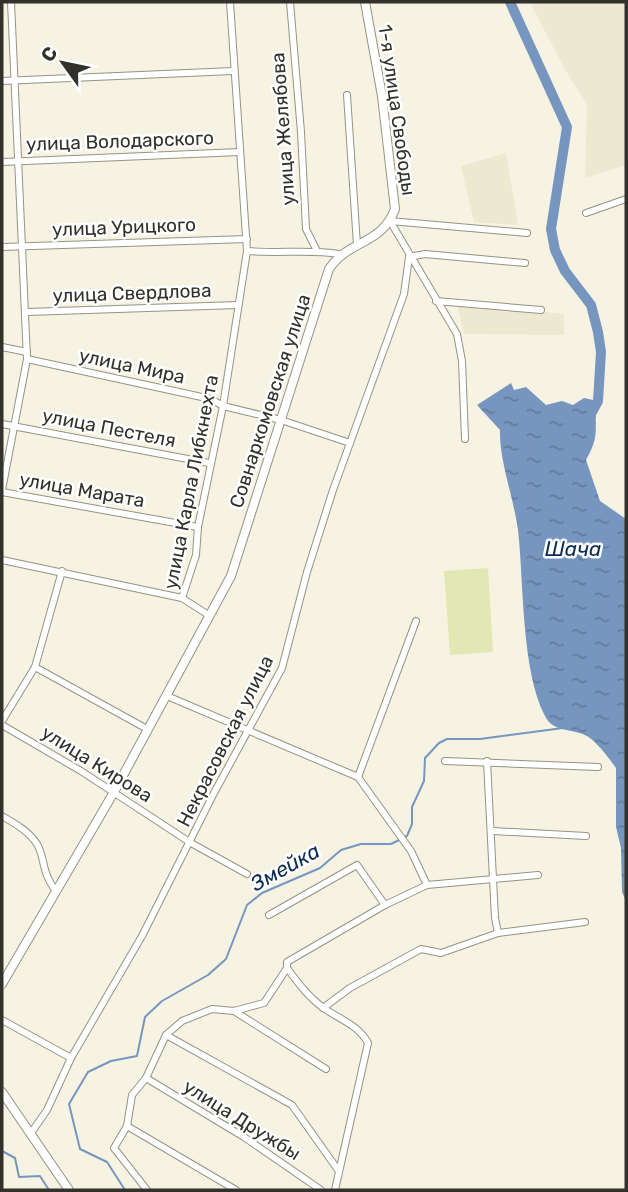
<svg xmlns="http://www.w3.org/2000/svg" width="628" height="1192" font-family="Rubik,sans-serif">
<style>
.built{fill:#ede8d0}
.green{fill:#e3e7b4}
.water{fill:url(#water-ripples)}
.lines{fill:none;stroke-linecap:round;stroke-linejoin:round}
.stream{stroke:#7696bf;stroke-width:2}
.river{stroke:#7696bf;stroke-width:10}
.minor-casing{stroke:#969384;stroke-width:8}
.tertiary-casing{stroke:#969384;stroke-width:10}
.minor{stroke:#fff;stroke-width:6}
.tertiary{stroke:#fff;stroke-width:8}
.labels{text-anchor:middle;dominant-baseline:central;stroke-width:5;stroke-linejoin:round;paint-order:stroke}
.street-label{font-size:19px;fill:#32312b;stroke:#fff}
.water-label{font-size:21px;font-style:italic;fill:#0a2c53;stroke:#fff}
</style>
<defs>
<pattern id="water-ripples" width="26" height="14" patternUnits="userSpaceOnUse" patternTransform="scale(1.75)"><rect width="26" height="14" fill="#7696bf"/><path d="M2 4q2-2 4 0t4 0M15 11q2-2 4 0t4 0" fill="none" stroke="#617b9b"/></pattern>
</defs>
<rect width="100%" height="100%" fill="#f6f3e2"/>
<g class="built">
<path d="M530,2H626V165L585,178L587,104L564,68Z"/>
<path d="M506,153L518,225L474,222L461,166Z"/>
<path d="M457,304L564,314V335L464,334Z"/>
</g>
<path class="green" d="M488,568L493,652L450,655L444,571Z"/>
<path class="water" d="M511,383L514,390L526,387L546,405L562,401L573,405L584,398L598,401C592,428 602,432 586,460L600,501L626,519V901L622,892L621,848L616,827V768C608,757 598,743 587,736C573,728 553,733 545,716C521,670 524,582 518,530C514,499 499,460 500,430L477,405Z"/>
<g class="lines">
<g class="stream">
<path d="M2,1151L15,1158L19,1177L40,1176L49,1190"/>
<path d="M125,1190L107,1162L80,1149L69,1104L88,1072L111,1061L137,1056L145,1017L162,1001L208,975L226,959L247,905L262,893L320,868L341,850L361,844H391L407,836L412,824V807L424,781L425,758L439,743L447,739H480L563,728"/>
</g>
<path class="river" d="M510,2L567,127L551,229L555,250L565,271L591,305L598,332L601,352L598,401L592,412"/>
<defs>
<g id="minor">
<path d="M290,2L301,132L306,229L317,251"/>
<path d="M2,81L233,71"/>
<path d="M347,95L357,245"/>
<path d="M2,162L240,152"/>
<path d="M586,213L626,199"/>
<path d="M390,221L457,334L462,361L465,439"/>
<path d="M390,221L527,233"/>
<path d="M2,247L247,239"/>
<path d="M247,251C278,254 309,249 339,254"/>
<path d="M436,301L541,310"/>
<path d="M27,312L238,305"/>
<path d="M2,347L27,352"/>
<path d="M27,359L211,399L223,406L281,420L350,443"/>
<path d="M2,424L209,463"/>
<path d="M2,490L27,359L11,2"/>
<path d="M2,492L198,527"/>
<path d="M2,560L182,598"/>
<path d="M210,616L182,598L196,555L198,527L223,406L247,251L230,2"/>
<path d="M35,667L147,729"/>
<path d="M167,696L358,777L411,851L427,885"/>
<path d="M2,721L35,667L62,571"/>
<path d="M2,725L81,771L191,843L247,874"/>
<path d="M445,761L598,767"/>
<path d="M487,761L495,918L498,933"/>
<path d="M358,777L416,621"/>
<path d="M2,816C14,823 29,831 37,844C45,857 41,871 55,890"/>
<path d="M493,831L586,836"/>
<path d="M269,915L357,865L385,905"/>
<path d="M287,968C298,983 309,998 325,1009C341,1020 358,1025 368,1043L335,1190"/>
<path d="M323,1008L350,988L421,949L441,953L498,933L585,922"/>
<path d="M234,1011L326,1069"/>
<path d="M2,1020L71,1058"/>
<path d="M166,1035L292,1105L338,1170"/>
<path d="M146,1078L244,1137L321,1190"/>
<path d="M127,1126L236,1190"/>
<path d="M31,1133L47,1110L71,1058L142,936L214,793L282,668L307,572L333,490L404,294L409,257L425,254L525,263"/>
<path d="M147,1190L114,1148L127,1126L132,1095L146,1078L166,1035L182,1021L212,1009L234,1011L264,1003L287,968V962L385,905L427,885L538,875"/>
</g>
<g id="tertiary">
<path d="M2,984L114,792L231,576L329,269C349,239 381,246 395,209L382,96L365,2"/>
<path d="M2,1092L69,1190"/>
</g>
</defs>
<use href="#minor" class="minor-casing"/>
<use href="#tertiary" class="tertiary-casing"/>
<use href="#minor" class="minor"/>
<use href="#tertiary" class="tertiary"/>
</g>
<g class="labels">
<g class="street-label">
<text transform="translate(397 110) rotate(82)">1-я улица Свободы</text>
<text transform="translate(283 129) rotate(-94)">улица Желябова</text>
<text transform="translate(120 141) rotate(-2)">улица Володарского</text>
<text transform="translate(124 227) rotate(-2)">улица Урицкого</text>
<text transform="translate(132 293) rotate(-2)">улица Свердлова</text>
<text transform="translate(132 366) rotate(12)">улица Мира</text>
<text transform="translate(270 401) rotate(-72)">Совнаркомовская улица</text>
<text transform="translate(109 428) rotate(11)">улица Пестеля</text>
<text transform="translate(191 482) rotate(-79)">улица Карла Либкнехта</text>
<text transform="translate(82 490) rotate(10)">улица Марата</text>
<text transform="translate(225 741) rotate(-63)">Некрасовская улица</text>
<text transform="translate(97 764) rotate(32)">улица Кирова</text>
<text transform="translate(242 1120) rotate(32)">улица Дружбы</text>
</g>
<g class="water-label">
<text x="573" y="548">Шача</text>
<text transform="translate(285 867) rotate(-29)">Змейка</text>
</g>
</g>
<rect width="628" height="1192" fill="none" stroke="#32312b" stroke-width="7"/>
<g transform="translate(63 63) rotate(303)" stroke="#ffffff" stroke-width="5" paint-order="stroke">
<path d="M0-5L12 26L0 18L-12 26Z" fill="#32312b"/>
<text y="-10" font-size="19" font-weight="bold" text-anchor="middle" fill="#32312b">С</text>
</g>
</svg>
